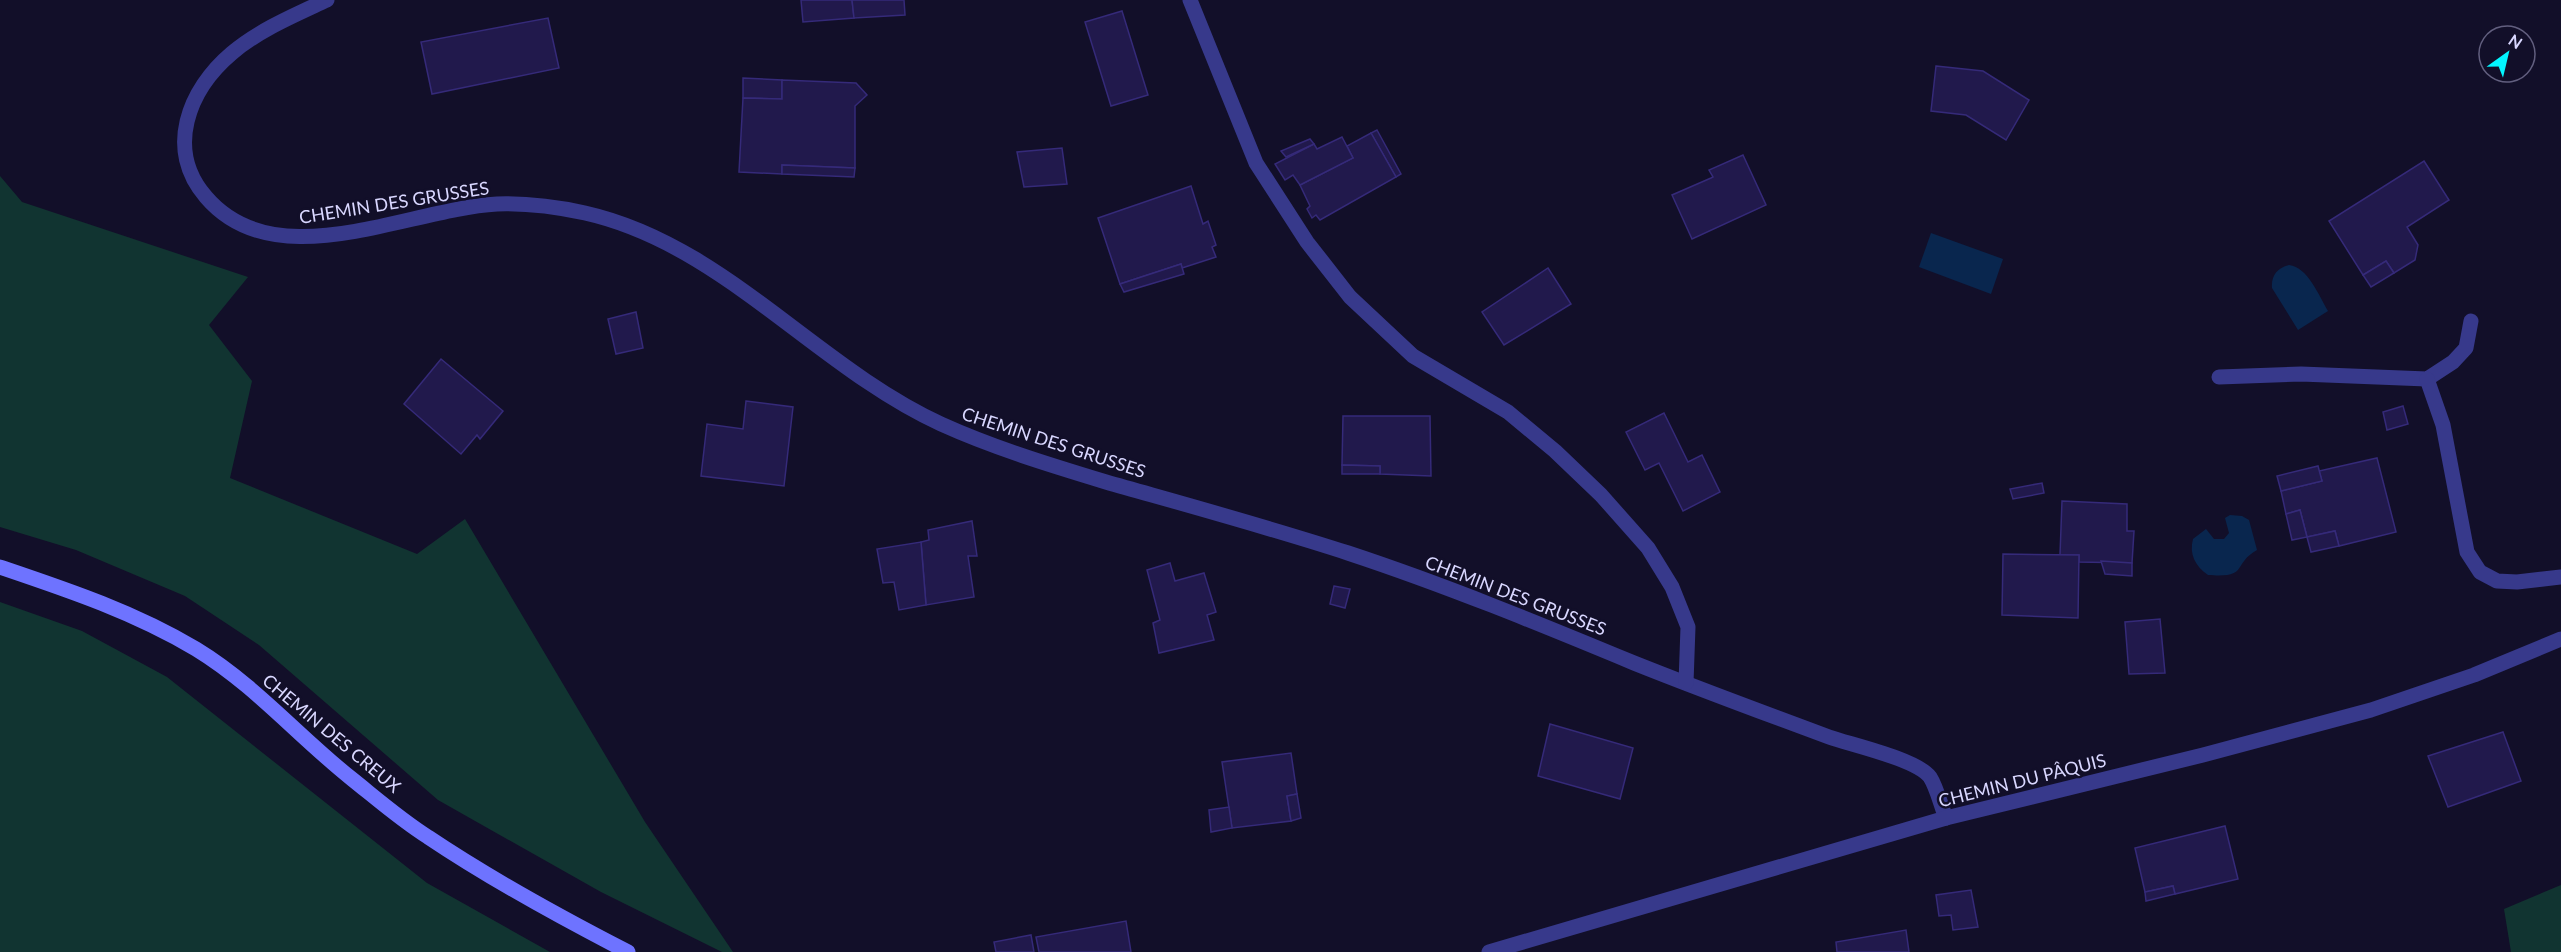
<svg xmlns="http://www.w3.org/2000/svg" width="2561" height="952" font-family="Lato,sans-serif">
<style>
.green{fill:#113431}
.water{fill:#09264e}
.building{fill:#21194c;stroke:#352a79;stroke-width:1.5}
.lines{fill:none;stroke-linecap:round;stroke-linejoin:round}
.lane{stroke:#37398b;stroke-width:15}
.street{stroke:#37398b;stroke-width:15}
.secondary{stroke:#6e73ff;stroke-width:15}
.labels{text-anchor:middle;dominant-baseline:central;stroke-width:5;stroke-linejoin:round;paint-order:stroke}
.street-label{font-size:18px;fill:#d9d7ff;stroke:#120f29}
</style>
<rect width="100%" height="100%" fill="#120f29"/>
<g class="green">
<path d="M0,176L22,202L248,277L209,325L252,381L230,478L417,554L465,519L645,822L733,952H722L601,892L438,800L259,645L185,596L76,550L0,527Z"/>
<path d="M0,602L82,631L167,677L427,883L550,952H0Z"/>
<path d="M2561,885V952H2511L2504,909Z"/>
</g>
<g class="water">
<path d="M1931,233L2003,259L1991,294L1919,267Z"/>
<path d="M2289,265C2308,267 2319,296 2328,311L2298,330L2272,288C2271,276 2277,268 2289,265Z"/>
<path d="M2230,515L2242,516L2249,520L2257,550C2231,565 2250,578 2208,575C2195,566 2189,554 2193,539L2206,529L2214,539H2224L2229,533L2225,518Z"/>
</g>
<g class="building">
<path d="M801,0H852L854,18L803,22Z"/>
<path d="M852,0H904L905,15L854,18Z"/>
<path d="M1122,11L1148,95L1111,106L1085,22Z"/>
<path d="M548,18L559,68L432,94L421,42Z"/>
<path d="M1936,66L1983,71L2029,100L2006,140L1966,115L1931,111Z"/>
<path d="M743,78L782,80V99L743,98Z"/>
<path d="M782,80L856,83L867,95L855,106V168L782,165V174L739,172L743,98L782,99Z"/>
<path d="M1377,130L1401,174L1396,177L1371,133Z"/>
<path d="M1371,133L1396,177L1320,220L1316,215L1312,218L1307,209L1310,206L1300,185L1353,158L1347,146Z"/>
<path d="M1342,137L1353,158L1300,185L1293,175L1285,180L1275,164L1314,144L1317,149Z"/>
<path d="M1310,139L1314,144L1286,157L1281,151Z"/>
<path d="M1062,148L1067,184L1024,187L1017,152Z"/>
<path d="M1743,155L1766,205L1692,239L1672,195L1711,178L1713,177L1709,170Z"/>
<path d="M2424,161L2449,200L2407,227L2418,245L2415,260L2394,273L2386,261L2363,275L2329,221Z"/>
<path d="M782,165L855,168L854,177L782,174Z"/>
<path d="M1191,186L1203,224L1208,221L1216,245L1212,247L1216,257L1182,268L1181,264L1120,284L1098,218Z"/>
<path d="M2386,261L2394,273L2371,287L2363,275Z"/>
<path d="M1181,264L1184,274L1124,292L1120,284Z"/>
<path d="M1548,268L1571,304L1504,345L1482,312Z"/>
<path d="M636,312L643,348L616,354L608,319Z"/>
<path d="M441,359L503,411L480,439L477,435L461,454L404,404Z"/>
<path d="M746,401L793,407L784,486L701,476L707,424L743,429Z"/>
<path d="M2403,406L2408,424L2387,430L2383,412Z"/>
<path d="M1664,413L1688,462L1702,455L1720,492L1683,511L1659,463L1645,470L1626,432Z"/>
<path d="M1343,416H1430L1431,476L1380,474V466L1342,465Z"/>
<path d="M2377,458L2396,532L2339,546L2335,531L2307,537L2300,510L2286,514L2281,491L2322,481L2319,471Z"/>
<path d="M1342,465L1380,466V474H1342Z"/>
<path d="M2318,466L2322,481L2281,491L2277,476Z"/>
<path d="M2042,483L2044,493L2013,499L2010,489Z"/>
<path d="M2062,501L2127,504V531H2134L2132,563L2079,562V555H2060Z"/>
<path d="M2300,510L2307,537L2292,540L2286,514Z"/>
<path d="M972,521L977,556H968L974,597L926,605L921,542L929,540L928,530Z"/>
<path d="M2335,531L2339,546L2311,552L2307,537Z"/>
<path d="M921,542L926,605L899,610L894,582L883,583L877,549Z"/>
<path d="M2003,554L2079,555L2078,618L2002,615Z"/>
<path d="M2101,561L2132,563V576L2105,574Z"/>
<path d="M1170,563L1175,581L1204,573L1216,612L1207,615L1214,640L1159,653L1153,623L1160,620L1147,570Z"/>
<path d="M1334,586L1350,589L1345,608L1330,604Z"/>
<path d="M2160,619L2165,673L2129,674L2125,622Z"/>
<path d="M1550,724L1633,748L1620,799L1538,776Z"/>
<path d="M2503,732L2521,781L2448,807L2428,756Z"/>
<path d="M1291,753L1297,794L1287,796L1291,821L1232,828L1222,762Z"/>
<path d="M1297,794L1301,818L1291,821L1287,796Z"/>
<path d="M1229,807L1232,828L1211,832L1209,810Z"/>
<path d="M2225,826L2238,879L2175,894L2173,886L2145,892L2135,848Z"/>
<path d="M2173,886L2175,894L2146,901L2145,892Z"/>
<path d="M1971,890L1978,927L1953,930L1951,915L1939,916L1936,895Z"/>
<path d="M1126,921L1131,952H1039L1036,937Z"/>
<path d="M1906,930L1909,952H1837L1836,942Z"/>
<path d="M1031,935L1034,952H996L994,942Z"/>
</g>
<g class="lines">
<g class="lane">
<path d="M2219,377L2301,374L2427,379L2453,362L2466,348L2471,321"/>
<path d="M2427,379L2443,425L2467,552L2480,572L2497,581L2517,582L2561,577"/>
</g>
<g class="street">
<path d="M327,0C295,15 259,30 232,53C188,90 165,150 206,197C276,279 407,209 497,204C526,203 557,207 585,213C723,244 815,366 941,424C994,448 1050,465 1106,482C1187,505 1268,527 1348,553C1445,585 1540,624 1634,663C1699,689 1764,713 1829,737C1852,745 1916,759 1930,777C1937,788 1941,806 1946,818"/>
<path d="M1190,0L1256,163L1307,242L1350,297L1413,356L1508,412L1555,451L1601,495L1648,548L1672,587L1688,627L1686,683"/>
<path d="M1489,952L1946,818L2203,755L2371,710L2474,675L2561,639"/>
</g>
<path class="secondary" d="M0,567C68,590 134,612 196,649C255,685 299,737 352,779C377,799 401,820 428,837C492,880 560,917 628,952"/>
</g>
<g class="labels">
<g class="street-label">
<text transform="translate(394 202) rotate(-9)">CHEMIN DES GRUSSES</text>
<text transform="translate(1054 442) rotate(18)">CHEMIN DES GRUSSES</text>
<text transform="translate(1516 595) rotate(21)">CHEMIN DES GRUSSES</text>
<text transform="translate(332 733) rotate(40)">CHEMIN DES CREUX</text>
<text transform="translate(2022 780) rotate(-14)">CHEMIN DU PÂQUIS</text>
</g>
</g>
<g transform="translate(2507 54) rotate(34)"><circle r="28" fill="#120f29" stroke="#625f7f" stroke-width="1.5"/>
<path d="M0-4.5L10 22L0 15L-10 22Z" fill="#03f5ff"/>
<text y="-9" font-size="16" font-weight="bold" text-anchor="middle" fill="#d9d7ff">N</text>
</g>
</svg>
